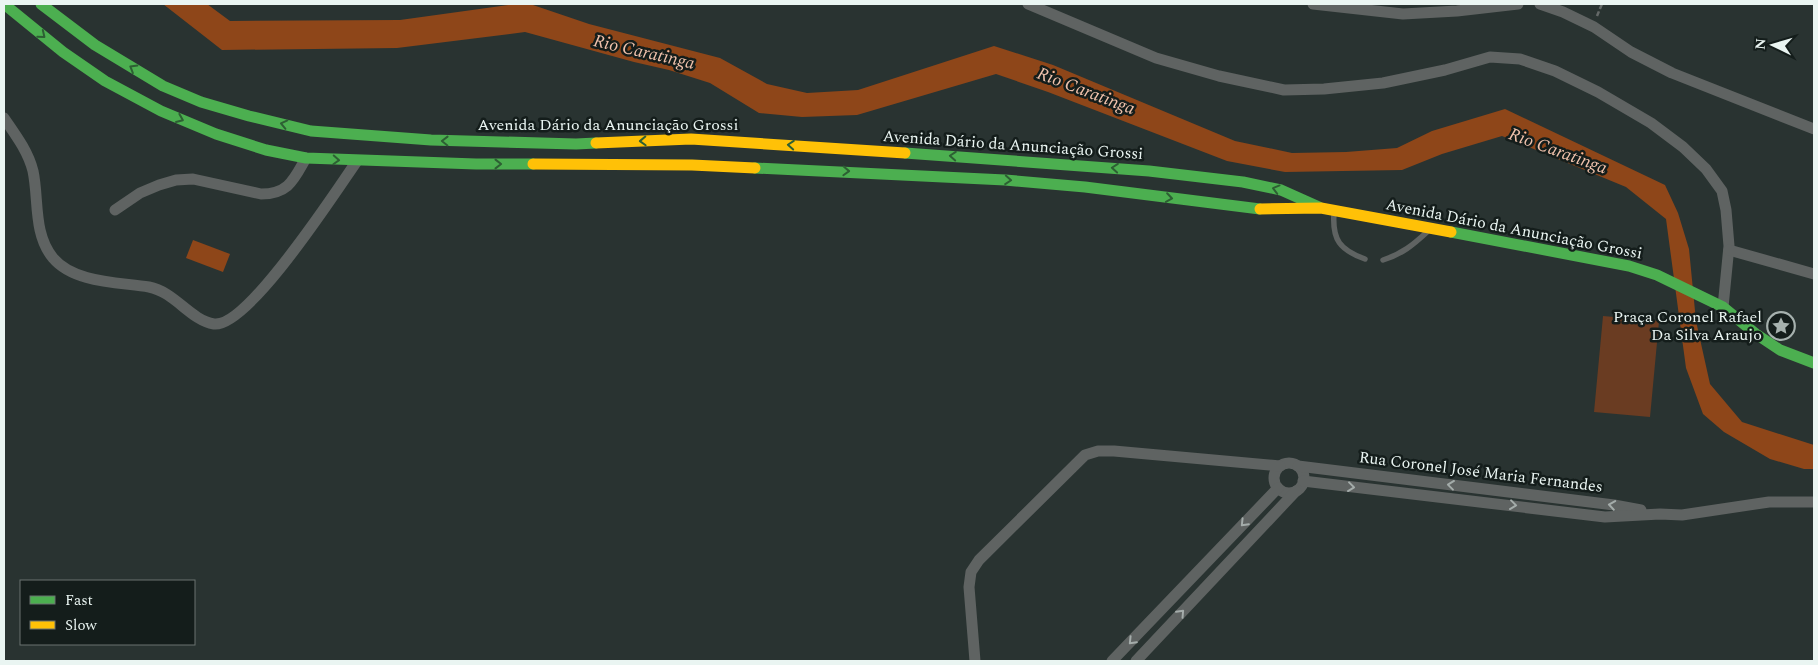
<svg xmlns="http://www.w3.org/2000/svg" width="1818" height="665" font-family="Spectral,serif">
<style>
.green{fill:#6a3c22}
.water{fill:#8e4619}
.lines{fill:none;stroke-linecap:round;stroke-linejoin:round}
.path{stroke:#646968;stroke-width:2.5;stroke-dasharray:5 2.5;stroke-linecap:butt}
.lane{stroke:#5f6362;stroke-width:5.5}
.street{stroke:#5f6362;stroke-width:11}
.fast{stroke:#4caf50;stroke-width:11}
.slow{stroke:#ffc107;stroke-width:11}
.oneway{stroke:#2d5f33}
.oneway2{stroke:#a4acaa}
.labels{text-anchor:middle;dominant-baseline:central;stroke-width:5;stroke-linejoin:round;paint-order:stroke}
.street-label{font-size:16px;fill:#eaf5f2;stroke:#141d1b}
.poi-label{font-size:16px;fill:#eaf5f2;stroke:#141d1b;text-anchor:end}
.water-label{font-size:18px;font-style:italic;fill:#efc1ab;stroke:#141d1b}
</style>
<rect width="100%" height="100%" fill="#293331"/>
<path class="green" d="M1603,316L1659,321L1650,417L1594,412Z"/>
<g class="water">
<path d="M163,4H207L230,21L400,20L516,4H530L589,24L720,58L767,84L807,93L858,90L994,46L1053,65L1235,141L1292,153L1346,152L1397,148L1432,131L1505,109L1665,185L1678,213L1689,249L1696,321L1710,384L1742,422L1814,445V469H1804L1770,459L1724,432L1703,414L1686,368L1666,219L1626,187L1502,136L1442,154L1402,170L1285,172L1227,161L1048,92L996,74L857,115L802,117L759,113L710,83L669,70L634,62L525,32L397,48L222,50Z"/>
<path d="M193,240L230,254L223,272L186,258Z"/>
</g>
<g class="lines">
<path class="path" d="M1597,16L1602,4"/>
<g class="lane">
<path d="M1334,213C1332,240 1340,250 1365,259"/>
<path d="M1383,260C1402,254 1413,245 1427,232"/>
</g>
<g class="street">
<path d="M1028,4L1156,58L1219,76L1284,90L1324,89L1383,83L1445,70L1490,57L1520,59L1555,71L1598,92L1651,123L1683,147L1706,169L1722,191L1726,210L1729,246L1723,307"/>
<path d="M1313,4L1403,14L1457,11L1518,4"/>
<path d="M1540,4L1563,12L1594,27L1631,52L1672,73L1814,129"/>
<path d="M4,118C15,134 28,151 33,171C39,199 33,234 53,258C74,283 118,282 149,287C175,292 190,320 214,324C248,328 336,191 357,161"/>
<path d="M115,210L140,193L159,185L176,180L193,179L261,194C289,194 294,179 306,158"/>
<path d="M1729,250L1814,274"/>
<circle cx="1289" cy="478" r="15"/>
<path d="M1298,466L1614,505L1641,510"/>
<path d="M1303,481L1605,517L1660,514L1682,515L1769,502H1814"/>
<path d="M975,661L969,587L971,572L979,560L1085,455L1098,451H1114L1280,466"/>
<path d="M1112,661L1278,488"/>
<path d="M1136,661L1296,491"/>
</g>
<g class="fast">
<path d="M4,4L63,52L105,81L161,111L216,134L266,150L306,158L476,164H533"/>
<path d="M41,4L95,45L163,86L201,102L249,116L311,131L431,140L576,144L596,143"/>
<path d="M905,153L1149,171L1243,182L1281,190L1319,207"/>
<path d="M755,168L1005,180L1085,187L1260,209"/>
<path d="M1451,232L1629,266L1657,275L1723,307L1756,334L1780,350L1814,363"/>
</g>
<g class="slow">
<path d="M596,143L691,139L905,153"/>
<path d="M533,164L692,165L755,168"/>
<path d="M1260,209L1321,208L1451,232"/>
</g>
</g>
<defs><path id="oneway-chevron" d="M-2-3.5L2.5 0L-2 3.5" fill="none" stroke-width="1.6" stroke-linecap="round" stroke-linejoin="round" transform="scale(1.25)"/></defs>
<g class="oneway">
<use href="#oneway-chevron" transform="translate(42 35) rotate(39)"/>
<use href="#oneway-chevron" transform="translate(133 68) rotate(-149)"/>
<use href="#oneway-chevron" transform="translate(180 119) rotate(23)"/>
<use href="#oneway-chevron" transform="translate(284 124) rotate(-167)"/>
<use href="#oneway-chevron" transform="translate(445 141) rotate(-179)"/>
<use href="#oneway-chevron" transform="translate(643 141) rotate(178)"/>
<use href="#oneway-chevron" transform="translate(791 145) rotate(-176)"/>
<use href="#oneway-chevron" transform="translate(953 156) rotate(-176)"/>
<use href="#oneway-chevron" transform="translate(336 160) rotate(3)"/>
<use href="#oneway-chevron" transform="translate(498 164)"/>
<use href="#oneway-chevron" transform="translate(1115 168) rotate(-175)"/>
<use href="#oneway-chevron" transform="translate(846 171) rotate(2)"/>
<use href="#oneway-chevron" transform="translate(1008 180) rotate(4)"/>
<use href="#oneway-chevron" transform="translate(1276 189) rotate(-165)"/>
<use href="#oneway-chevron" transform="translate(1169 198) rotate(8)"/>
</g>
<g class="oneway2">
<use href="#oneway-chevron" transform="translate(1451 485) rotate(-173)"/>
<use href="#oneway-chevron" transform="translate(1351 487) rotate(7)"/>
<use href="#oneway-chevron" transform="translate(1513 505) rotate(7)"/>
<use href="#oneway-chevron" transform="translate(1612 505) rotate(-171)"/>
<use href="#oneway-chevron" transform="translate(1244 523) rotate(134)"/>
<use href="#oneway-chevron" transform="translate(1181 613) rotate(-47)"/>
<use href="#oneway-chevron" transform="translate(1132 641) rotate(134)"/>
</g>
<defs>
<symbol id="sight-ring" viewBox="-11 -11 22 22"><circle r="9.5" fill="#141d1b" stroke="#a6b1ae" stroke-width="1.5"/><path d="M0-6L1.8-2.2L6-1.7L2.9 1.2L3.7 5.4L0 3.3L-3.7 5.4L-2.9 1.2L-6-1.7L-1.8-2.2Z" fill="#a6b1ae"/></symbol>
</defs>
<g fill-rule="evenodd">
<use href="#sight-ring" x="1765" y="310" width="32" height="32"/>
</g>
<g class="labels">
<g class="street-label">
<text x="608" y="125">Avenida Dário da Anunciação Grossi</text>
<text transform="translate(1013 145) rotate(4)">Avenida Dário da Anunciação Grossi</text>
<text transform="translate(1514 229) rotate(11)">Avenida Dário da Anunciação Grossi</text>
<text transform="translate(1481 472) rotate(7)">Rua Coronel José Maria Fernandes</text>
</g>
<g class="poi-label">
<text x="1762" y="317">Praça Coronel Rafael<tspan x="1762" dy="18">Da Silva Araujo</tspan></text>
</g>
<g class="water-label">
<text transform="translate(644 52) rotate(13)">Rio Caratinga</text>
<text transform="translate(1086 91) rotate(21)">Rio Caratinga</text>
<text transform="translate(1558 151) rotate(20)">Rio Caratinga</text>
</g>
</g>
<rect width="1818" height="665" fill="none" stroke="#eaf5f2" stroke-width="10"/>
<rect x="20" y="580" width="175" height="65" fill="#141d1b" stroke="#6a7371"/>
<rect x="30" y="596" width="25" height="8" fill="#4caf50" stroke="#6a7371"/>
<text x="65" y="605" font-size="15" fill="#eaf5f2">Fast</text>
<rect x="30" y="621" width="25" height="8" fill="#ffc107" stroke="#6a7371"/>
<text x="65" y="630" font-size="15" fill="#eaf5f2">Slow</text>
<g transform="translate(1773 45) rotate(275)" stroke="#141d1b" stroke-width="4" paint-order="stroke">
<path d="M0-4L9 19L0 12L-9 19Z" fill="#eaf5f2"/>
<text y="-8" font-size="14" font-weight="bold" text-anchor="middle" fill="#eaf5f2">N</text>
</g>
</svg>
